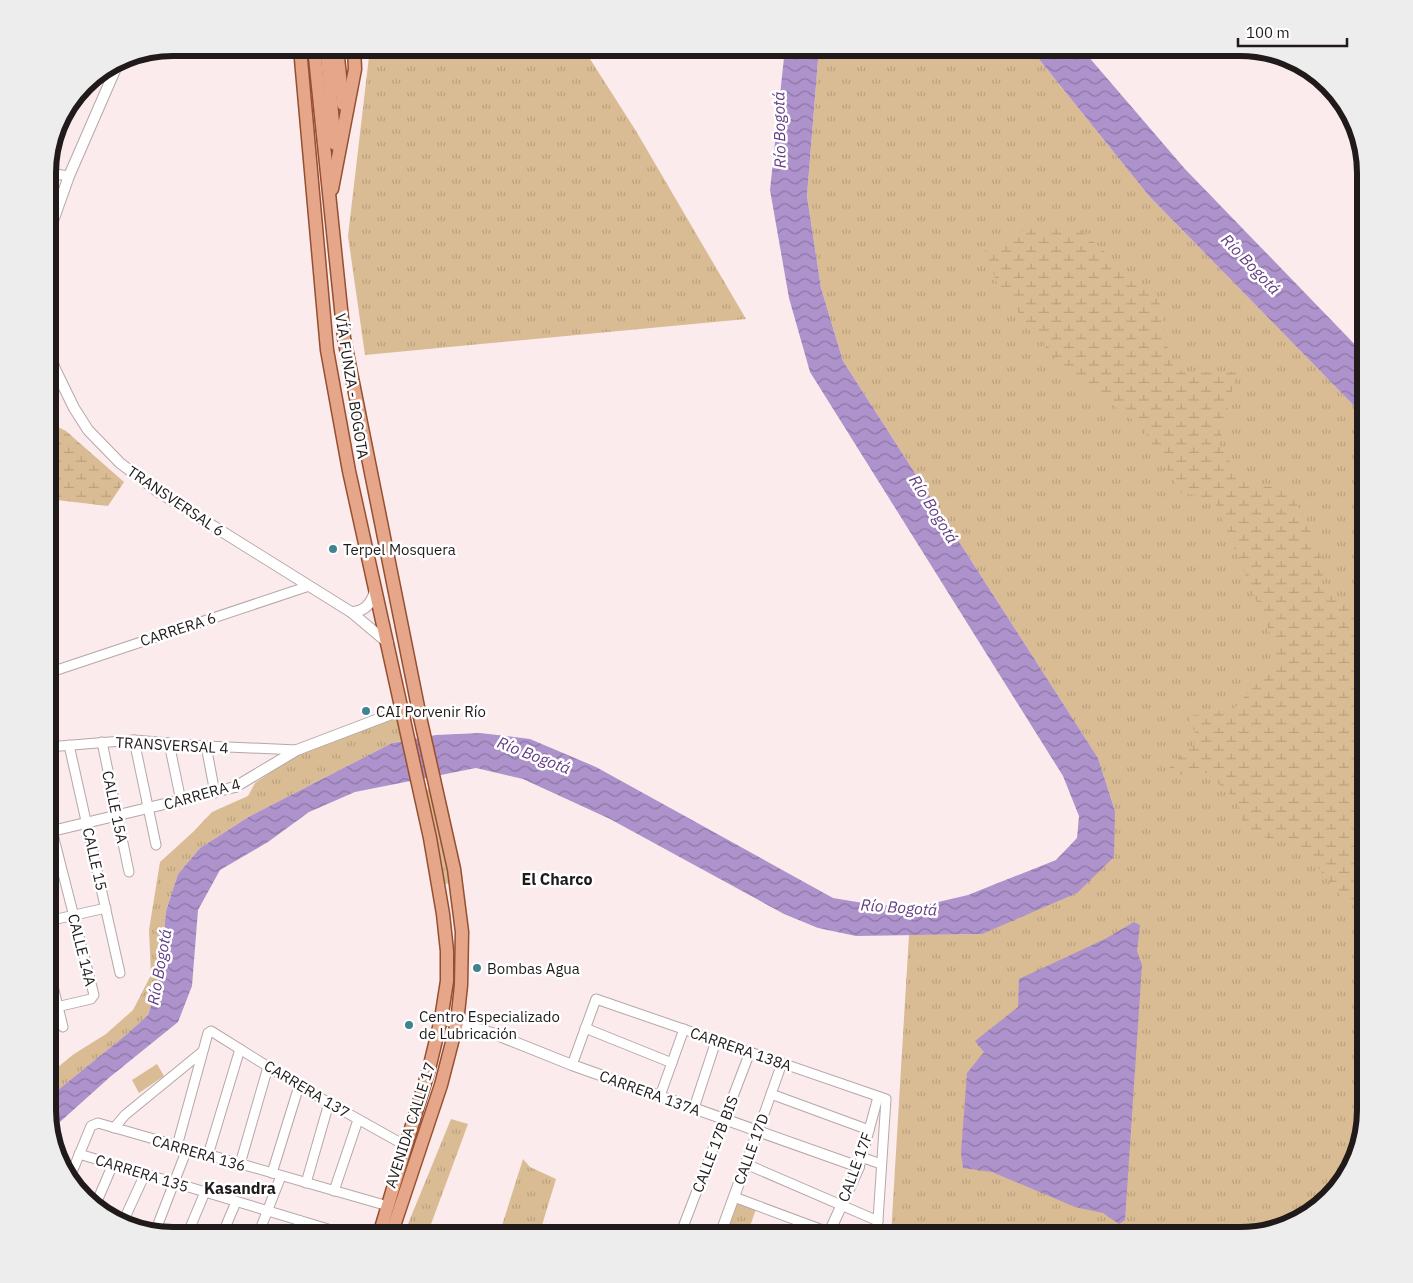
<svg xmlns="http://www.w3.org/2000/svg" width="1413" height="1283" font-family="'IBM Plex Sans',sans-serif">
<style>
.grass{fill:url(#grass-tufts)}
.wetland{fill:url(#wetland-marsh)}
.pitch{fill:#d9bc93}
.water{fill:url(#water-waves)}
.lines{fill:none;stroke-linecap:round;stroke-linejoin:round}
.minor-casing{stroke:#b6a7a8;stroke-width:11}
.tertiary-casing{stroke:#b6a7a8;stroke-width:12}
.primary-casing{stroke:#964f30;stroke-width:15}
.minor{stroke:#fff;stroke-width:9}
.tertiary{stroke:#fff;stroke-width:10}
.primary{stroke:#e6a689;stroke-width:12}
.poi-dot{fill:#3f8490;stroke:#fff;stroke-width:2}
.labels{text-anchor:middle;dominant-baseline:central;stroke-width:5;stroke-linejoin:round;paint-order:stroke}
.street-label{font-size:15px;fill:#201a1b;stroke:#fff}
.poi-label{font-size:15px;fill:#201a1b;stroke:#fff;text-anchor:start}
.water-label{font-size:16px;font-style:italic;fill:#633d84;stroke:#fff}
.neighbourhood-label{font-size:16px;font-weight:bold;fill:#201a1b;stroke:#fff}
.rim{fill:none;stroke:#201a1b;stroke-width:6}
</style>
<defs>
<pattern id="grass-tufts" width="24" height="20" patternUnits="userSpaceOnUse" patternTransform="scale(1.25)"><rect width="24" height="20" fill="#d9bc93"/><path d="M3 7l-1-3M5 7V3M7 7l1-3M15 17l-1-3M17 17v-4M19 17l1-3" fill="none" stroke="#baa17e"/></pattern>
<pattern id="wetland-marsh" width="20" height="14" patternUnits="userSpaceOnUse" patternTransform="scale(1.25)"><rect width="20" height="14" fill="#d9bc93"/><path d="M1 5h8M5 5V1M11 12h8M15 12V8" fill="none" stroke="#baa17e"/></pattern>
<pattern id="water-waves" width="16" height="10" patternUnits="userSpaceOnUse" patternTransform="scale(1.25)"><rect width="16" height="10" fill="#ae92cc"/><path d="M0 5q4-4 8 0t8 0" fill="none" stroke="#8d76a5"/></pattern>
</defs>
<rect width="100%" height="100%" fill="#fbebec"/>
<g class="grass">
<path d="M370,48H380L420,56L421,48H583L636,131L746,319L365,355L348,236Z"/>
<path d="M819,48H1030L1149,196L1365,417V1118L1356,1158L1329,1198L1288,1226L1240,1235H891L909,935L982,934L1115,811L1098,758L843,361L821,288L807,196Z"/>
<path d="M398,716L404,740L392,743L250,816L200,848L178,874L166,911L159,980L148,1015L127,1034L48,1098V1075L74,1054L106,1034L133,1010L151,975L149,930L160,862L193,832L212,812L248,796L255,783L301,752Z"/>
<path d="M431,789L451,883L444,884L425,790Z"/>
<path d="M451,1119L468,1124L427,1235L408,1224Z"/>
<path d="M523,1159L530,1167L556,1179L539,1235H499Z"/>
<path d="M735,1201L756,1209L747,1235L726,1227Z"/>
</g>
<g class="wetland">
<path d="M1076,226L1159,300L1169,355L1174,369L1188,372H1237L1219,445L1242,481L1271,487L1292,495L1307,523L1324,564L1322,584L1341,601L1365,603V906L1345,901L1301,847L1245,832L1238,802L1207,773L1161,776L1198,740L1188,716L1233,709L1272,667L1277,650L1214,500L1180,492L1145,432L1124,412L1072,381L998,286L983,246C1001,245 1013,244 1025,228L1044,231Z"/>
<path d="M48,422L66,431L124,482L108,506L48,499Z"/>
</g>
<path class="pitch" d="M157,1064L164,1076L139,1093L132,1080Z"/>
<g class="water">
<path d="M785,48H819L807,196L821,288L843,361L1098,758L1115,811L1114,857L1077,893L982,934L856,936L818,928L784,914L610,819L523,779L476,768L355,792L309,812L268,842L220,870L198,910L192,986L178,1022L110,1077L51,1130L48,1098L127,1034L148,1015L159,980L166,911L178,874L200,848L250,816L392,743L436,735L480,733L530,739L596,767L833,898L875,905L917,907L968,895L1056,860L1077,838L1079,816L1063,776L810,372L789,298L770,190Z"/>
<path d="M1030,48H1081L1185,169L1365,355V417L1149,196Z"/>
<path d="M1134,922L1140,925L1137,951L1142,965L1125,1220L1119,1224L1103,1213L1075,1207L992,1172L963,1168L961,1153L967,1073L984,1052L975,1041L1018,1007L1019,979L1105,939Z"/>
</g>
<g class="lines">
<defs>
<g id="minor">
<path d="M48,173L69,176"/>
<path d="M48,673L309,586"/>
<path d="M134,740L156,845"/>
<path d="M102,742L129,872"/>
<path d="M169,743L181,801"/>
<path d="M69,745L120,973"/>
<path d="M206,746L215,793"/>
<path d="M48,747L134,740L206,746L297,750"/>
<path d="M48,921L106,908"/>
<path d="M48,966L63,1027"/>
<path d="M48,1009L91,999L94,995L48,815"/>
<path d="M585,1028L672,1063"/>
<path d="M572,1065L596,999L886,1099L877,1235"/>
<path d="M771,1094L869,1130"/>
<path d="M660,1096L684,1029"/>
<path d="M694,1108L716,1041"/>
<path d="M114,1128L125,1115L202,1052"/>
<path d="M758,1131L782,1063"/>
<path d="M177,1146L208,1033L211,1031L299,1086L406,1146"/>
<path d="M79,1154L348,1235"/>
<path d="M208,1155L240,1049"/>
<path d="M861,1157L881,1164"/>
<path d="M240,1164L268,1067"/>
<path d="M746,1164L878,1221"/>
<path d="M859,1167L878,1097"/>
<path d="M272,1173L299,1086"/>
<path d="M70,1177L91,1126L98,1123L388,1206"/>
<path d="M306,1183L329,1103"/>
<path d="M334,1191L358,1120"/>
<path d="M734,1197L836,1235"/>
<path d="M95,1206L113,1164"/>
<path d="M122,1224L145,1174"/>
<path d="M723,1229L742,1235"/>
<path d="M155,1232L187,1149"/>
<path d="M187,1235L205,1192"/>
<path d="M222,1235L236,1202"/>
<path d="M258,1235L281,1176"/>
<path d="M294,1235L300,1221"/>
<path d="M680,1235L750,1052"/>
</g>
<g id="tertiary">
<path d="M48,235L69,176L119,61"/>
<path d="M48,347L55,369L74,408L88,430L120,463L157,491L351,612L388,643"/>
<path d="M351,612C365,612 372,603 375,590"/>
<path d="M48,832L235,787L297,750L402,710"/>
<path d="M441,1019L492,1033L572,1065L859,1167L828,1235"/>
<path d="M387,1228L404,1235"/>
<path d="M720,1235L758,1131"/>
</g>
<g id="primary">
<path d="M300,48L327,350L349,471L430,838L443,914L447,951V981L441,1019L429,1069L379,1235"/>
<path d="M314,48L344,338L420,717L454,869L462,932L461,985L457,1023L441,1085L391,1235"/>
<path d="M326,48L335,144"/>
<path d="M337,48L343,104"/>
<path d="M332,189L355,69L354,48"/>
</g>
</defs>
<use href="#minor" class="minor-casing"/>
<use href="#tertiary" class="tertiary-casing"/>
<use href="#primary" class="primary-casing"/>
<use href="#minor" class="minor"/>
<use href="#tertiary" class="tertiary"/>
<use href="#primary" class="primary"/>
</g>
<g class="poi-dot">
<circle cx="333" cy="549" r="5"/>
<circle cx="366" cy="711" r="5"/>
<circle cx="477" cy="968" r="5"/>
<circle cx="409" cy="1025" r="5"/>
</g>
<g class="labels">
<g class="street-label">
<text transform="translate(352 386) rotate(81)">VÍA FUNZA - BOGOTA</text>
<text transform="translate(176 501) rotate(34)">TRANSVERSAL 6</text>
<text transform="translate(178 629) rotate(-18)">CARRERA 6</text>
<text transform="translate(172 745) rotate(3)">TRANSVERSAL 4</text>
<text transform="translate(202 794) rotate(-16)">CARRERA 4</text>
<text transform="translate(115 807) rotate(78)">CALLE 15A</text>
<text transform="translate(95 859) rotate(77)">CALLE 15</text>
<text transform="translate(82 950) rotate(76)">CALLE 14A</text>
<text transform="translate(741 1049) rotate(19)">CARRERA 138A</text>
<text transform="translate(307 1089) rotate(31)">CARRERA 137</text>
<text transform="translate(650 1093) rotate(20)">CARRERA 137A</text>
<text transform="translate(410 1125) rotate(-72)">AVENIDA CALLE 17</text>
<text transform="translate(715 1144) rotate(-69)">CALLE 17B BIS</text>
<text transform="translate(751 1149) rotate(-70)">CALLE 17D</text>
<text transform="translate(199 1153) rotate(16)">CARRERA 136</text>
<text transform="translate(855 1167) rotate(-70)">CALLE 17F</text>
<text transform="translate(142 1173) rotate(17)">CARRERA 135</text>
</g>
<g class="poi-label">
<text x="343" y="549">Terpel Mosquera</text>
<text x="376" y="711">CAI Porvenir Río</text>
<text x="487" y="968">Bombas Agua</text>
<text x="419" y="1016">Centro Especializado<tspan x="419" dy="17">de Lubricación</tspan></text>
</g>
<g class="water-label">
<text transform="translate(779 130) rotate(-91)">Río Bogotá</text>
<text transform="translate(1251 264) rotate(46)">Río Bogotá</text>
<text transform="translate(934 509) rotate(58)">Río Bogotá</text>
<text transform="translate(534 755) rotate(21)">Río Bogotá</text>
<text transform="translate(899 907) rotate(4)">Río Bogotá</text>
<text transform="translate(159 967) rotate(-80)">Río Bogotá</text>
</g>
<g class="neighbourhood-label">
<text x="557" y="879">El Charco</text>
<text x="240" y="1188">Kasandra</text>
</g>
</g>
<path d="M0 0H1413V1283H0ZM173 56H1240A117 117 0 0 1 1357 173V1110A117 117 0 0 1 1240 1227H173A117 117 0 0 1 56 1110V173A117 117 0 0 1 173 56Z" fill="#ededed" fill-rule="evenodd"/>
<path class="rim" d="M173 56H1240A117 117 0 0 1 1357 173V1110A117 117 0 0 1 1240 1227H173A117 117 0 0 1 56 1110V173A117 117 0 0 1 173 56Z"/>
<path d="M1238 38v8h109v-8" fill="none" stroke="#201a1b" stroke-width="2.5"/>
<text x="1246" y="38" font-size="15" fill="#201a1b" stroke="#ffffff" stroke-width="4" paint-order="stroke">100 m</text>
</svg>
